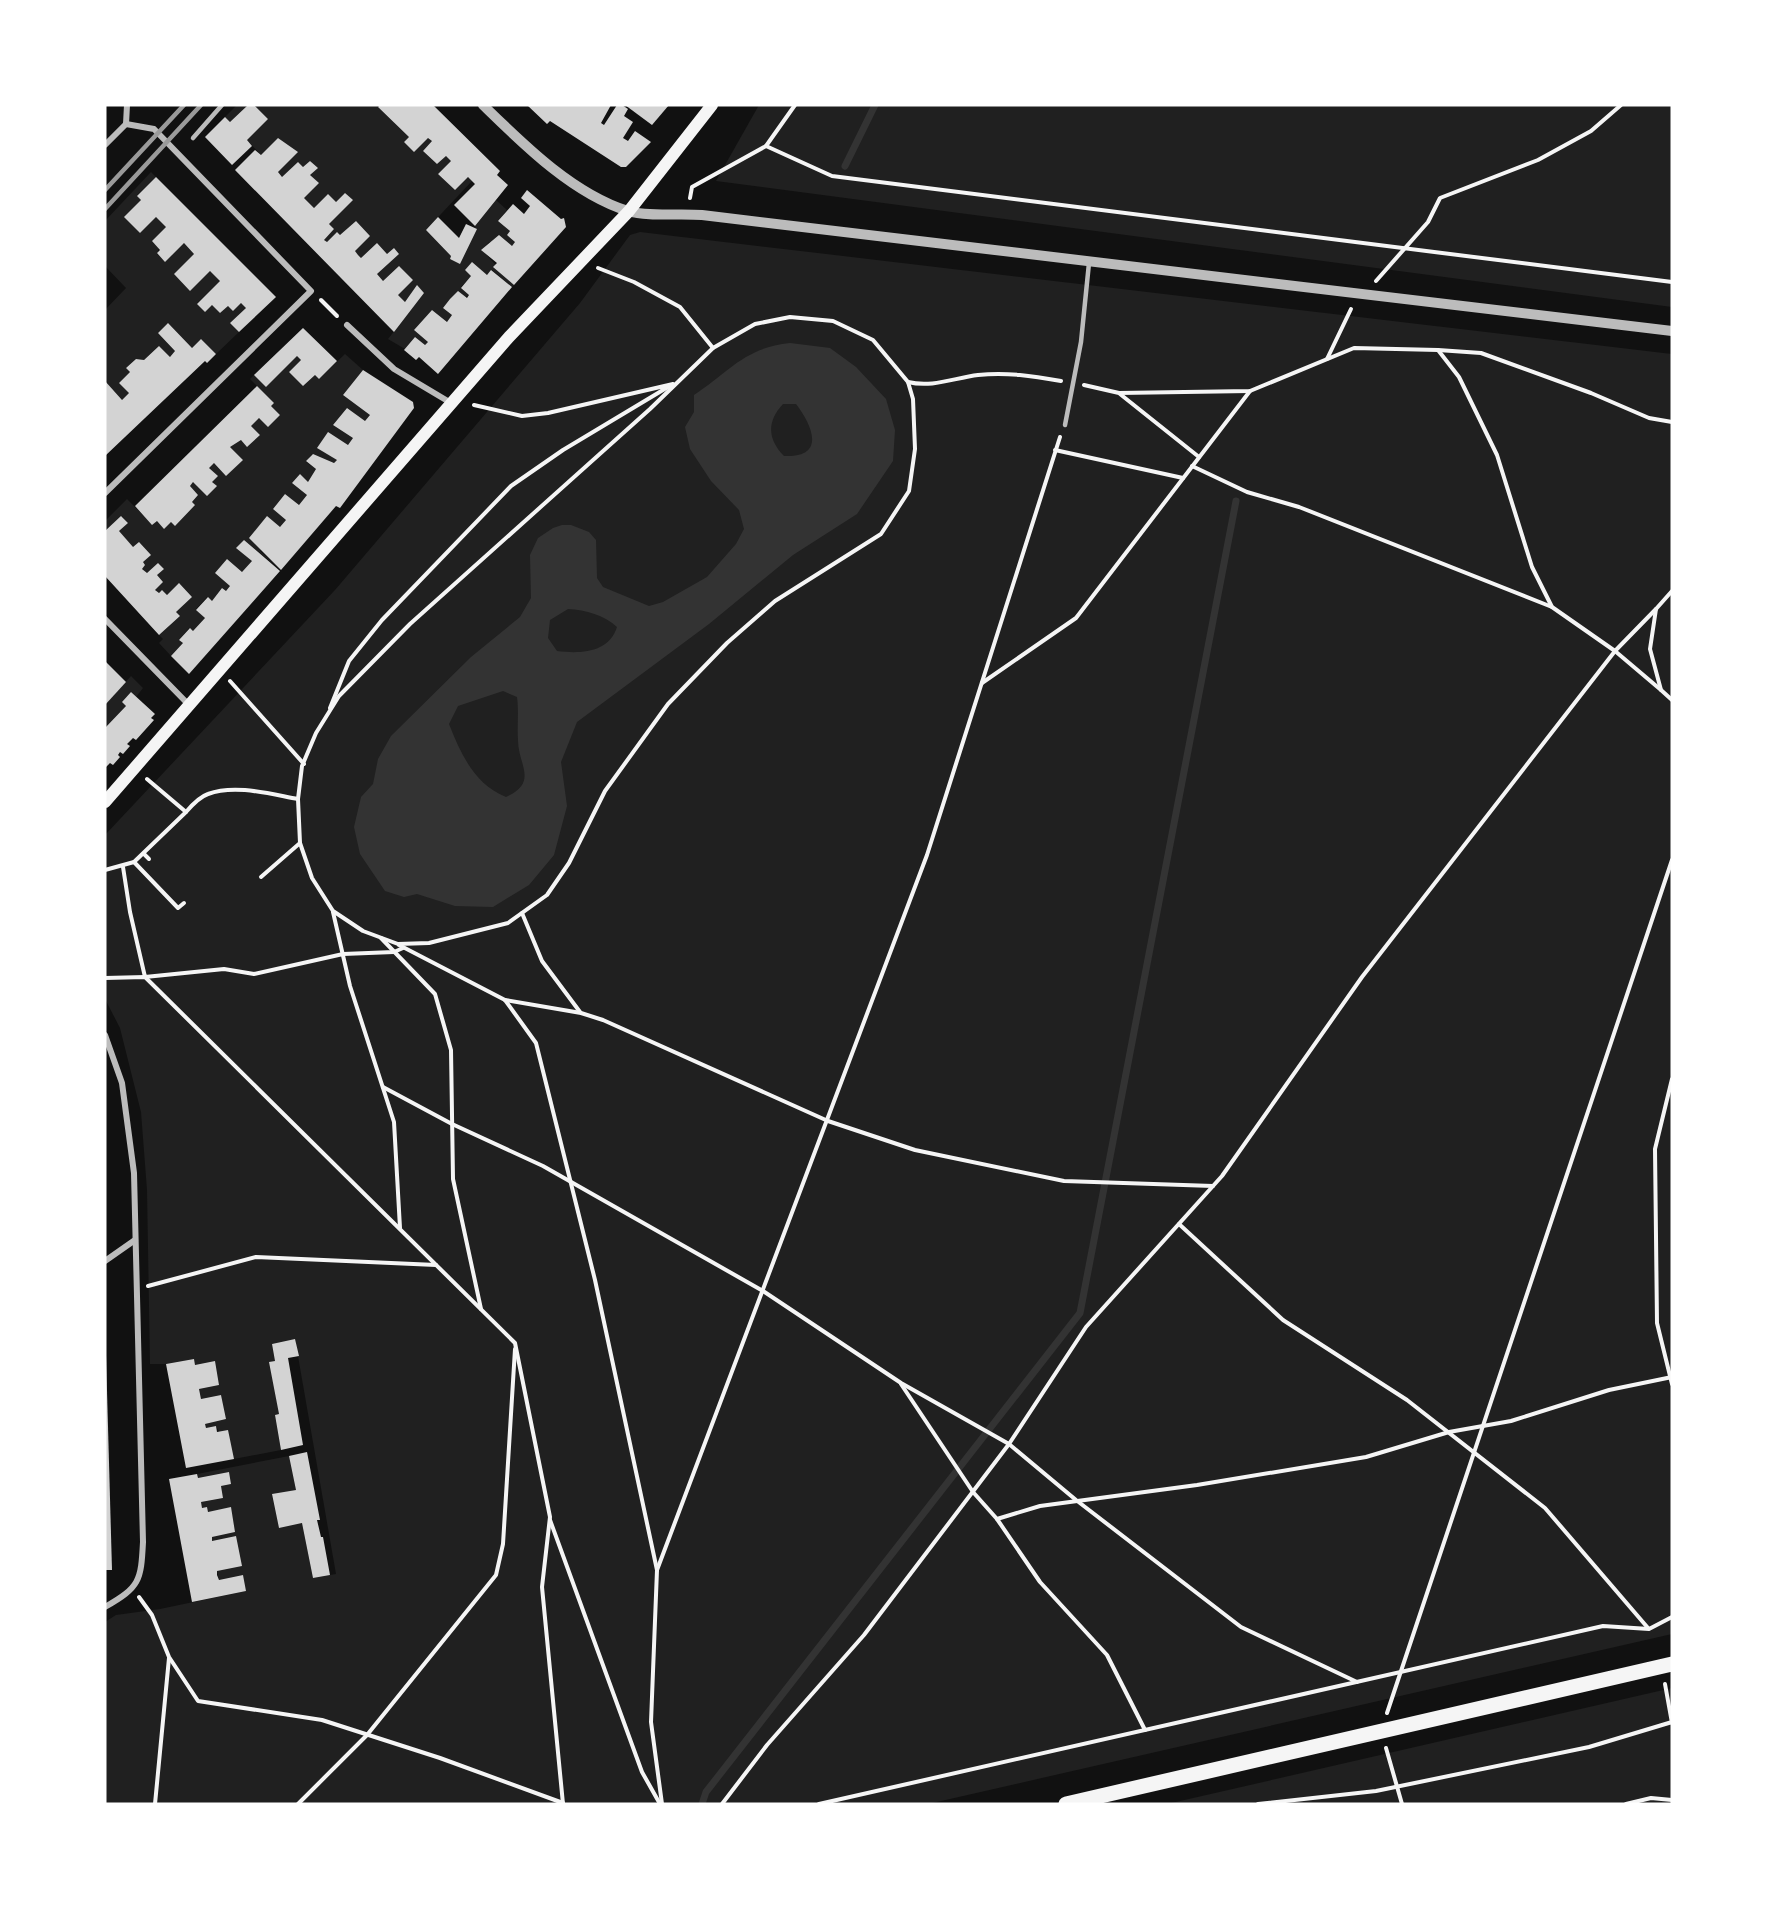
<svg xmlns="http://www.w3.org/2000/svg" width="1777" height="1909" font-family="Lora,serif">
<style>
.green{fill:#202020}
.water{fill:#333;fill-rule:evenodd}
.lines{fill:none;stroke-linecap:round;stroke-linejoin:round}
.stream{stroke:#333;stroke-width:7}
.building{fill:#d3d3d3}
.path{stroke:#f5f5f5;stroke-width:4}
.service{stroke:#bcbcbc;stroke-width:4.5}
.minor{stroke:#bcbcbc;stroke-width:6}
.tertiary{stroke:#bcbcbc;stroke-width:10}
.secondary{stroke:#f5f5f5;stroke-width:12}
.primary{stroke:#f5f5f5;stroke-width:15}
.rail{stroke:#9a9a9a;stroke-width:4.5}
</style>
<rect width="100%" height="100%" fill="#111"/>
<g class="green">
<path d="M237,105H248L230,122L225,117Z"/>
<path d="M254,105H380L378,107L409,137L404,142L414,152L428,138L432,141L423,151L437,164L446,156L451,161L438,174L455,190L468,177L472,181L426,230L451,256L450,259L460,263L476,229L475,226L496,200L507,210L498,221L510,231L507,235L515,242L512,246L489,242L482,250L514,285L512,287L492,270L487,275L471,263L465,270L471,276L461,287L469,295L443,308L452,315L447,322L432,310L414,330L428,342L425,345L415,337L405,349L388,339L424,293L417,286L405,302L398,295L399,266L383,281L377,274L399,254L394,248L387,254L377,243L361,258L355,251L370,236L356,221L340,235L337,232L327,242L324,240L334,229L329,224L352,200L345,193L336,202L328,194L314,208L304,198L319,183L310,175L317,168L310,161L303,167L298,162L282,177L278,172L297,152L278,138L261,155L247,140L268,119Z"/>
<path d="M759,105H1672V307L716,181Z"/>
<path d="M151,172L156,177L137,195L141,200L125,217L140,233L156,217L166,227L157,254L165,261L184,243L194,254L174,274L190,290L210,271L220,281L197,303L205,312L212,305L220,313L228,306L233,311L241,303L246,308L230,323L239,332L216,354L201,339L192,348L168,323L158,333L175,351L170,357L159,346L144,360L136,359L126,368L130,372L119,383L129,393L122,400L105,382V310L126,288L105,266V221Z"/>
<path d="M640,232L1672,354V1634L928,1804H105V1622L116,1615L160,1609L246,1591L243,1575L219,1580L217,1571L236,1536L212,1541V1537L235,1532L231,1508L208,1512L207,1507L202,1508L201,1502L223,1498L221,1486L231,1484L229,1472L198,1478L197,1474L289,1456L296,1490L272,1495L279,1528L302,1523L313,1578L336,1574L295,1339L272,1344L275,1361L270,1362L279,1414L275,1415L281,1450L234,1459L216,1426L206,1428L205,1424L226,1419L221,1395L201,1399L199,1389L219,1385L215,1361L195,1365L194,1359L166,1364H150L147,1190L141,1112L120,1028L105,999V835L335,590L580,303L630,235Z"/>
<path d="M345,354L363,370L343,395L370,415L365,421L347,408L333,425L353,438L348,445L328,433L318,448L337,460L334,463L312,454L306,462L316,469L308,482L300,474L292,483L307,495L299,505L285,494L273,509L286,520L260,551L281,570L244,540L237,548L252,561L242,572L227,559L230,586L226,591L222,588L212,601L207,597L196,609L205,618L193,631L189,628L179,640L183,643L171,656L159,643L163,639L159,635L180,616L176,612L192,597L180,584L167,595L162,590L159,593L155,590L163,582L157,575L163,569L158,563L147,573L142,569L145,565L119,531L128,523L122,516L105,531V521L127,499L152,524L157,521L164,529L171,522L175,525L198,495L190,486L193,482L216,486L212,482L218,476L209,468L214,463L242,459L230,447L241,440L248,446L260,435L251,426L259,418L268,427L280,415L271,406L274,403L250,379L254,375L266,387L297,356L301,360L289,372L303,386L315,375L319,379Z"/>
<path d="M131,676L143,688L136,697L131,692L122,702L126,706L105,728V705Z"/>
<path d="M1672,1688V1804H1167Z"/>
</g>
<path class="water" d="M790,343L830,348L856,367L886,399L895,430L893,461L857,514L793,555L709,624L577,722L561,762L567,806L554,855L529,885L493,907L455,906L417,894L404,897L385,891L360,854L354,827L361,797L373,784L378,759L391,736L471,657L520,617L531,598L530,555L538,538L553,528L562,525H571L589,532L596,540L597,578L603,587L649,606L663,602L707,577L736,544L744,529L739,510L711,481L690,449L685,427L694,412V395C730,371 744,348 790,343ZM783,404H796C813,426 826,458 784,456C767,439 767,421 783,404ZM568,609C586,610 604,615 617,627C609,653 580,654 557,651L548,638L550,620ZM503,691L517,697C519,712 517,725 518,740C518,765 539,782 506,797C474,784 461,754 449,724L458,706Z"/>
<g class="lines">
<g class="stream">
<path d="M845,166L875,105"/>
<path d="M702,1804L706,1792L1080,1313L1236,501"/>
</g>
</g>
<g class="building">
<path d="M248,105H254L268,119L247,140L252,146L232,165L205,137L225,117L230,122Z"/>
<path d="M380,105H433L500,171L497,175L508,185L475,226L454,205L475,184L468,177L455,190L438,174L451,161L446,156L437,164L423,151L432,141L428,138L414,152L404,142L409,137L378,107Z"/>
<path d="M527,105H611L601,123L604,125L617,105H622L628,109L624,116L633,122L623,138L628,141L635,131L651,142L626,167H621L550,121L547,124Z"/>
<path d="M625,105H669L652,125Z"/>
<path d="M278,138L298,152L278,172L282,177L298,162L303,167L310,161L318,168L310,175L319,183L304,198L314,208L328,194L336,202L345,193L353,200L329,224L334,229L324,240L327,242L337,232L340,235L356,221L370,236L355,251L358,255L361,258L377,243L387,254L394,248L399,254L377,274L383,281L399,266L413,280L398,295L405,302L417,285L424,293L394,332L235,170L255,150L261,155Z"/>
<path d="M156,177L276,297L239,332L230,323L246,308L241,303L233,311L228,306L220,313L212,305L205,312L197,304L220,281L210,271L190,291L174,274L194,254L184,243L165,262L157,253L160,250L152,241L166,227L156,217L140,233L124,217L141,200L137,196Z"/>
<path d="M527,190L561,219L564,218L566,227L514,285L493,267L497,263L481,250L499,235L512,246L515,242L507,235L510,231L498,221L513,204L524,214L530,206L521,198Z"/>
<path d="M438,217L459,238L466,224L477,229L460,264L450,259L451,256L426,230Z"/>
<path d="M472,262L487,275L491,270L512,287L438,374L419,357L416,360L404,350L415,337L425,345L428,342L414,330L432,310L447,322L452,315L443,308L450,299L458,291L467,298L469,295L461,288L471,276L465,270Z"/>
<path d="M168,323L192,348L201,339L216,354L207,363L205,361L105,456V381L122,400L129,393L119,383L130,372L126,368L136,359L144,360L159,346L170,357L175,351L158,333Z"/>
<path d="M303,328L337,361L319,379L315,375L303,386L289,372L301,360L297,356L266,387L254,375Z"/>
<path d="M363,370L413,402L414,408L340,508L336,506L281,570L249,538L267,516L280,527L286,520L273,509L285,494L299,505L307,495L292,483L300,474L308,482L316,469L306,461L313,454L334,463L337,460L317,448L328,432L348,445L353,438L333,425L347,408L365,421L370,415L343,395Z"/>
<path d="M257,386L274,403L271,406L280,415L268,427L259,418L251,426L260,435L247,447L241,440L230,447L243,460L226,476L214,463L209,468L218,476L212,482L217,486L207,496L193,482L190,486L198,495L192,502L195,505L175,526L171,522L164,529L157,521L152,525L135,506Z"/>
<path d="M121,516L128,523L119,531L133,547L139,542L151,555L143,562L145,565L142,569L147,573L158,563L164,569L157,575L163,582L155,590L159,593L162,590L167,595L179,583L192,597L176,612L180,616L159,635L105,576V531Z"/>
<path d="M244,540L280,571L189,674L171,656L183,643L179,640L190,628L193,631L205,618L196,610L208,597L212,601L222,588L226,591L230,586L215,573L227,559L242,572L252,561L236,548Z"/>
<path d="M105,661L126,682L105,705Z"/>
<path d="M131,692L155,714L151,718L154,720L136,740L133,738L127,744L130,746L123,754L120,752L118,755L120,757L113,765L110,763L105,768V728L126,706L122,702Z"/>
<path d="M105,1319L112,1570H105Z"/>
<path d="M295,1339L299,1356L288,1358L303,1445L281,1450L275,1415L279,1414L269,1362L275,1361L272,1344Z"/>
<path d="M194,1359L195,1365L215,1361L219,1385L199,1389L201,1399L221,1395L226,1419L205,1424L206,1428L216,1426L217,1432L228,1430L234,1459L186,1468L166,1364Z"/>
<path d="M307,1452L320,1520H317L321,1537H323L330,1575L313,1578L302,1523L279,1528L272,1494L296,1490L289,1456Z"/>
<path d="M229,1472L231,1484L221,1486L223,1498L201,1502L202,1508L207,1507L208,1512L231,1507L235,1532L212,1537V1541L236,1536L242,1566L217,1571V1575L219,1580L243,1575L246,1591L192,1602L169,1479L197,1474L198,1478Z"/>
</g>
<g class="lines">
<g class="path">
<path d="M766,146L832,176L1672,282"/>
<path d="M690,198L692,187L766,146L795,105"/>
<path d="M598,268L634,282L680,307L713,348"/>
<path d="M1376,281L1428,222L1440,198L1538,160L1591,131L1621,105"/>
<path d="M321,300L337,316"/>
<path d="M790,317L833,321L873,340L908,382L913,399L915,449L909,491L881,534L775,601L727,643L668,704L605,791L569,863L547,895L508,923L429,943L398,944L363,931L333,911L312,878L300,843L298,799L302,766L316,733L339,696L410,624L650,409L713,348L755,324Z"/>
<path d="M1438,350L1459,377L1497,455L1532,567L1552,607L1615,651L1661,690"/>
<path d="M1327,359L1351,309"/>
<path d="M908,382C932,388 954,378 978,375C1007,372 1033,376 1061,381"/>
<path d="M1084,385L1119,393L1250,391L1354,348L1438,350L1481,353L1591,393L1649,418L1672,422"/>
<path d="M1120,394L1199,457"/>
<path d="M1055,450L1183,478"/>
<path d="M1192,466L1247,492L1299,507L1552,607"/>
<path d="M1672,591L1656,609L1650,649L1661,690L1672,700"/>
<path d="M230,681L304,764"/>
<path d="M982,683L1076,618L1250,391"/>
<path d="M330,708L349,661L382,620L511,486L563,450L673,384L548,413L522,416L474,405"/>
<path d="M147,779L186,812C192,805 199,797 208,794C235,784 270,794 298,799"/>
<path d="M144,854L149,859"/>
<path d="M134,862L178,908L184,903"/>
<path d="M123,867L130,912L145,977L224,969L254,974L343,954L394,952L403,948"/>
<path d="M105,870L134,862L186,812"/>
<path d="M261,877L300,843"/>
<path d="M333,912L350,986L394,1122L400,1228"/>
<path d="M522,913L542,961L580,1012"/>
<path d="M381,938L435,994L451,1050L453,1179L481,1309"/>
<path d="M399,945L505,1000L536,1043L595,1280L657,1570"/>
<path d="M105,978L145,977L515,1343L550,1517L542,1587L563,1804"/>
<path d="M505,1000L581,1013L603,1020L828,1121L915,1150L1064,1181L1213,1186"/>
<path d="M1672,1079L1655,1149L1657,1323L1672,1384"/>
<path d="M383,1087L452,1124L543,1166L763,1291L901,1383L1009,1444L1076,1500L1241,1627L1357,1682"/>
<path d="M1179,1224L1283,1320L1407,1400L1545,1508L1648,1628"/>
<path d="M148,1286L256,1257L436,1265"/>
<path d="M901,1384L973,1492L997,1519L1040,1506L1197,1485L1366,1457L1449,1432L1511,1421L1609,1390L1672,1377"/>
<path d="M997,1519L1040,1582L1107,1655L1145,1730"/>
<path d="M550,1520L642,1772L660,1804"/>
<path d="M139,1597L152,1615L169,1657L198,1701L322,1720L440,1758L563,1803"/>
<path d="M1665,1684L1672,1723"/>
<path d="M1387,1713L1672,860"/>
<path d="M1386,1748L1402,1804"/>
<path d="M155,1804L169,1658"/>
<path d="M298,1804L367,1735L496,1575L503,1544L515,1349"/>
<path d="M662,1804L651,1722L657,1570L927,855L1060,437"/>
<path d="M722,1804L767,1745L864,1635L1009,1444L1086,1327L1222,1176L1362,977L1615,651L1656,609"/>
<path d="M819,1804L1603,1626L1649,1629L1672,1617"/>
<path d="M1258,1804L1376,1791L1589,1747L1672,1722"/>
<path d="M1626,1804L1651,1798L1672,1800"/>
</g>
<g class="service">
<path d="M193,138L222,105"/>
<path d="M1065,425L1081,342L1089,263"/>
</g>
<g class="minor">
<path d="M126,124L127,105"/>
<path d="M105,145L126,124"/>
<path d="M347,325L394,369L451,403"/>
<path d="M105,493L311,291L154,129L126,124"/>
<path d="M105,619L190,706"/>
<path d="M105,1035L122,1083L134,1173L143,1542C141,1581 140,1587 105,1607"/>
<path d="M105,1261L135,1240"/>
</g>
<path class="tertiary" d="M483,105C523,144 573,194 628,211C648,217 680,213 702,215L1672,331"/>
<path class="secondary" d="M105,802L509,337L629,211L712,105"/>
<path class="primary" d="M1066,1804L1672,1664"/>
<g class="rail">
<path d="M105,190L184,105"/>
<path d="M105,209L201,105"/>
</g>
</g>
<rect width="1777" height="1909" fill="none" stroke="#ffffff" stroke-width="213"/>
</svg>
